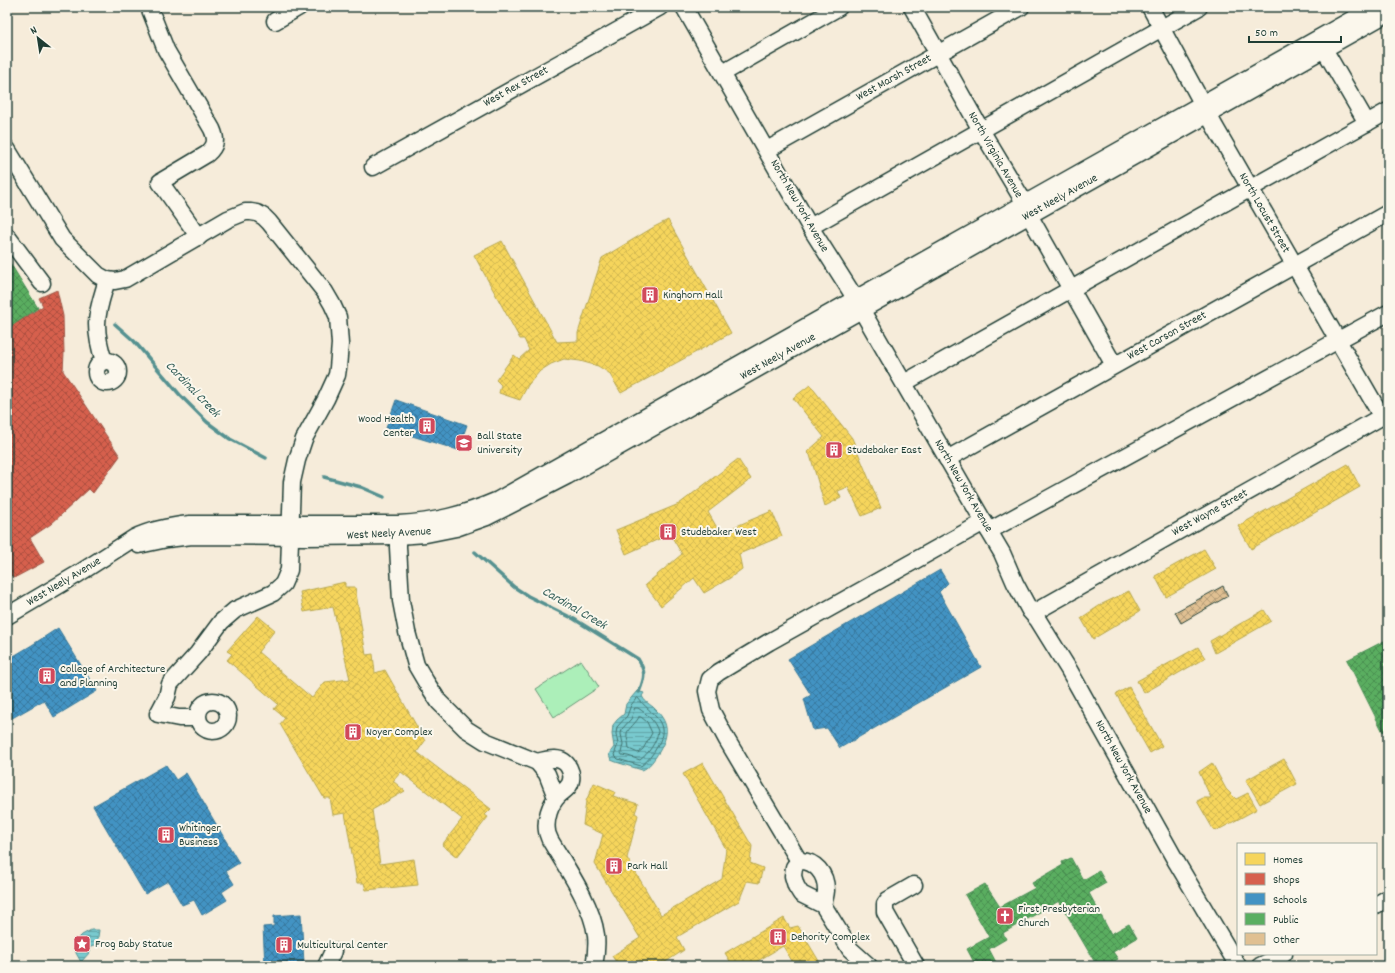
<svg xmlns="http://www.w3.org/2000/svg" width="1395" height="973" font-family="Dekko,sans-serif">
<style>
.garden{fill:#acefb9;stroke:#669676}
.water{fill:url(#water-rules);stroke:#549190}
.homes{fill:url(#homes-cross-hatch);stroke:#b6a750}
.shops{fill:url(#shops-cross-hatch);stroke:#9f5646}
.schools{fill:url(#schools-cross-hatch);stroke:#387998}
.public{fill:url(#public-cross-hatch);stroke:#488c54}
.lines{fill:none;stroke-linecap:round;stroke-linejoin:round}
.shore{stroke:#437572;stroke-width:1}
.stream{stroke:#549190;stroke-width:3.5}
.building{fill:url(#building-cross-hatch);stroke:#1f3d34}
.minor-casing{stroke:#1f3d34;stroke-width:19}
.minor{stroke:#fbf7ec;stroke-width:16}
.labels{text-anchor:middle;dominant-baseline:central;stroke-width:4;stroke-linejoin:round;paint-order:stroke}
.street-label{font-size:12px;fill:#1f3d34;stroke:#fbf7ec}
.poi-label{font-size:12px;fill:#1f3d34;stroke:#fbf7ec;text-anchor:start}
.water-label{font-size:13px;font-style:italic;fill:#35605a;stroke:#fbf7ec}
</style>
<defs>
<pattern id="water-rules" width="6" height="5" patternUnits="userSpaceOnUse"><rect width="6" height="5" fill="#78c9ce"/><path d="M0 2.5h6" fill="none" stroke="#62a4a8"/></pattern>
<pattern id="homes-cross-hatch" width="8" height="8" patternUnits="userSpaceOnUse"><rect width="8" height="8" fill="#f6d55c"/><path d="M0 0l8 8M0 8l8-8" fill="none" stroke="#d2b851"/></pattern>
<pattern id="shops-cross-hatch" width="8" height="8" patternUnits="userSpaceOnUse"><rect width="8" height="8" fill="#d6604d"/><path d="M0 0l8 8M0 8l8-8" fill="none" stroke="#ad5041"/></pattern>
<pattern id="schools-cross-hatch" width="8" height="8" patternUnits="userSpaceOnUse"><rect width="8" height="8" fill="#4393c3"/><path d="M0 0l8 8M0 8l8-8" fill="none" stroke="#37799f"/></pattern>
<pattern id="public-cross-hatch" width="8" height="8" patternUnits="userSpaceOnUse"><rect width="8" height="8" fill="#5aae61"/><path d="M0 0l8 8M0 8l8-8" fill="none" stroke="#4a8f51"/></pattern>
<pattern id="building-cross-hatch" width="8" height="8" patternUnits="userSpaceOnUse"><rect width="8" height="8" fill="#e0c092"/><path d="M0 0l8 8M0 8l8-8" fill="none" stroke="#b59d78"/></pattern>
</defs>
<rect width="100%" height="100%" fill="#f6ecda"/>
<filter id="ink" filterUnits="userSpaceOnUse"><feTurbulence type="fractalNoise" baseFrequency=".025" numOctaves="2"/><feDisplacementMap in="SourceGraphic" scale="8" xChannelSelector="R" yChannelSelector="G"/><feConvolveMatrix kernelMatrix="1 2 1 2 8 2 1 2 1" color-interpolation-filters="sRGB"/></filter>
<g filter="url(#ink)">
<path class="garden" d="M581,660L599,687L554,717L536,689Z"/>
<g class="water">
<path d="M637,691L644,693L642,696C645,702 648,703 653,707C669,722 670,733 659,752C655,758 649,768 642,770L616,762L611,760L609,754L614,747L612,734L613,725L617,720L624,714L626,704Z"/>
<path d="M91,930H99L97,944L87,949L90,952L81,962L76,953L77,943L76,941L82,935Z"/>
</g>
<g class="homes">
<path d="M668,220L731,333L621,393L609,373L598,366L580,361L564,359L551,364L540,371L528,385L520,400L499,393L501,385L496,380L514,355L519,359L529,350L524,339H520L474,255L502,241L557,342L578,341V333L602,258L654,227Z"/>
<path d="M810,385L852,438L881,508L862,516L848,487L838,491L841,498L825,506L810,455L807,452L824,437L793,398Z"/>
<path d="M738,459L751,479L708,512L720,533L772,511L782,536L739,554L742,569L730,578L704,593L694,578L661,606L645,585L682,554L670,534L626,554L616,530L679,504Z"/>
<path d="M1348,464L1360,487L1251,549L1238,526Z"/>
<path d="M1204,549L1216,569L1166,597L1155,576Z"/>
<path d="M345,582V587H355L366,655L373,654L375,673L385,670L425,741L417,752L491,809L485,815L488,817L457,857L442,845L462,819L401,772L393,781L405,791L372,810L380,864L414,859L418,885L366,890L364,883H357L345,813L333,815L330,798H324L280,724L285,718L274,709L278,704L227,660L232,654L227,651L258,616L275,630L258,652L312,698L325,682L350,679L333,607L304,612L300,592Z"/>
<path d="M1129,591L1140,611L1093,639L1081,618L1102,604Z"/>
<path d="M1264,610L1271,621L1215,653L1210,641Z"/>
<path d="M1198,647L1205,658L1144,693L1137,681Z"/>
<path d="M1129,687L1162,746L1150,753L1116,694Z"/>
<path d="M1284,759L1297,784L1260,804L1246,780Z"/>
<path d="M703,763L752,846L750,863L763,868L759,883L747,881L739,901L677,937L684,950L664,963L666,966H616L618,965L612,956L640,938L595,864L603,834L583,825L586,801L594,783L615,792L613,796L638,804L635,813L638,815L627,858L661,915L722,879L726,849L683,774Z"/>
<path d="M1212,763L1226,789L1236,799L1248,793L1257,809L1218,830L1213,829L1197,801L1203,798H1211L1199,772Z"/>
<path d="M784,918L790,928L798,926L822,966H795L783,946L749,966H733L725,953Z"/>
</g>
<path class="shops" d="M57,290L63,316L64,353L63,371L120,456L93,493L89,489L51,524L30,538L44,562L14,578L11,575L7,577V329L43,306L39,298Z"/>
<g class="schools">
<path d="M396,400L467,425L458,450L386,428Z"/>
<path d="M940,570L948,583L939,592L981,667L840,748L827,728L813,730L804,699L811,695L788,659Z"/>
<path d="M58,628L97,691L54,717L44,700L7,721V660L32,645Z"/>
<path d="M166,765L176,780L186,773L239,863L226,871L234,884L222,892L227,900L202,915L194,900L182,905L168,881L145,894L93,806Z"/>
<path d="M301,914L304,963L285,966H265L263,927L274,926V916Z"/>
</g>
<g class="public">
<path d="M7,258L38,308L7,329Z"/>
<path d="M1388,639V729L1383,732L1347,660Z"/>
<path d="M1071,858L1083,880L1099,871L1106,883L1089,893L1111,934L1129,924L1137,938L1113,952L1118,959L1106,966H1097L1059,901L1003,933L1006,939L989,949L998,966H976L967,949L989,937L965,895L985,884L1000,907L1035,888L1032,883L1063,865L1062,862Z"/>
</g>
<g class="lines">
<g class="shore">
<path d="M638,698C651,715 672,722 657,747C653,754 648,761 641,766L618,759L614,755L618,744L616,734L617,727L627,716L631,705L636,699Z"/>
<path d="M635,708H638C647,714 654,720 658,731C657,742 648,754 640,760L628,756L622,755L621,753L623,744L621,734L622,729L631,719Z"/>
<path d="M639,717H641L647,722L652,733L643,749L638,753L629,749C629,744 626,737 627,733C628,729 637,722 639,717Z"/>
</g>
<g class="stream">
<path d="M115,324L134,341L180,395L207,422L230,439L266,458"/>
<path d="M324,477L361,487L384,497"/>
<path d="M475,552L514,587L528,596L574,619L638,659C646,672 645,677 639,692"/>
</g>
</g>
<path class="building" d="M1223,586L1228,596L1181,623L1175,612Z"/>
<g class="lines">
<defs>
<g id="minor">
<path d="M149,7L166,50L212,129C217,140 216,146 207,154L160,182L199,237"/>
<path d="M684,7L810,227L850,290L989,531L1002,553L1015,583L1030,611L1038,620L1069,670L1177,863L1238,966"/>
<path d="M912,7L981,130L1021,197L1029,215L1114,365"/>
<path d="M1150,7L1215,127L1382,417"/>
<path d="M275,21L299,7"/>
<path d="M1324,49L1367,123"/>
<path d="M723,73L839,7"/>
<path d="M7,149L62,239L98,275L107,280L115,281L125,279L228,219L245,212H251L257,213L264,217L269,222L325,292L332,304L338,317L340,344L338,368L337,375L326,399L304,439L297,460L292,482L289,570L283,584L273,593L235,610L221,622L198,653L170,684L167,697L158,714L179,718H198"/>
<path d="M767,150L1021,7"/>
<path d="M373,167L660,7"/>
<path d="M810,227L1199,7"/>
<path d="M7,236L42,283"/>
<circle cx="107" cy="372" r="11"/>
<path d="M104,361C100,349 97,336 97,324C97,309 103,294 107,280"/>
<path d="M904,383L1388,111"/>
<path d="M947,459L1388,213"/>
<path d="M398,526V547L401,601L407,632L416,665L426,682L439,702L466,729L485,741L537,762L547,774L556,797"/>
<path d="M989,531L1388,313"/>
<path d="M139,545L167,539L192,536L305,537L398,536L426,534L456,528L487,517L567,476L1388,13"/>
<path d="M1033,613L1388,413"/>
<path d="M7,616L78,574L134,538C152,529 171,526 190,524H398C436,522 463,515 498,500L1374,7"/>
<circle cx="213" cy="716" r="15"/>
<path d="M537,762C548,759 563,755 569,768C571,772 572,776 571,780C570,788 563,791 558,796C550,804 545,820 547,831C547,834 549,837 550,840C566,867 592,904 596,935C597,945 596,956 594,966"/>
<path d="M799,861L727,740L711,710L707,691L710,679L719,672L769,642L984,522"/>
<path d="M914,885L888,900L885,904V912L916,966"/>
<path d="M823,905C824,900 826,895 826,890C826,874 815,860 799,861L794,867L793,876L796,886L801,894L823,905L850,949L869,966"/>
<path d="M1376,905L1388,898"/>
<path d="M326,966L333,951"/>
<path d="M1260,966L1284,954"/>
</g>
</defs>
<use href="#minor" class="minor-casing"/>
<use href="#minor" class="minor"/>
</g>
</g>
<defs>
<symbol id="building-square" viewBox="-11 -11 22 22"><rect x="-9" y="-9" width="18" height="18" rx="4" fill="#d1495b" stroke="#fbf7ec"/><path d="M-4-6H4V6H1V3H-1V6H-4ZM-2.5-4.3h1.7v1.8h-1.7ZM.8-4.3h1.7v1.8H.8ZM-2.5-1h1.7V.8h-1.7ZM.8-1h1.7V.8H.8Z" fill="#fff"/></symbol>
<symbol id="university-square" viewBox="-11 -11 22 22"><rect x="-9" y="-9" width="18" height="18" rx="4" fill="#d1495b" stroke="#fbf7ec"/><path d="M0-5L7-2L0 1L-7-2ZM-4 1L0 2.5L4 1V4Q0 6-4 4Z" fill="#fff"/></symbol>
<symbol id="church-square" viewBox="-11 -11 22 22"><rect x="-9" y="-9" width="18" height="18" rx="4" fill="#d1495b" stroke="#fbf7ec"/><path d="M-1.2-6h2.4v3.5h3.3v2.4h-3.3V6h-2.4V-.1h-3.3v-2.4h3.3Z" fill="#fff"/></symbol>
<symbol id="sight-square" viewBox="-11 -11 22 22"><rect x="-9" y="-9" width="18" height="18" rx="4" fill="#d1495b" stroke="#fbf7ec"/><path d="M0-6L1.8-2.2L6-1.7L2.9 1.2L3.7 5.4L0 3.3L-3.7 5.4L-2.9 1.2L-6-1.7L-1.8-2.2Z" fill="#fff"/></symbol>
</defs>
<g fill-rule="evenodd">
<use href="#building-square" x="640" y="285" width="20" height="20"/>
<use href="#building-square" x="417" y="416" width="20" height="20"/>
<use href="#university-square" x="454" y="433" width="20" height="20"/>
<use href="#building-square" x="824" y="440" width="20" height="20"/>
<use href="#building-square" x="658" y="522" width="20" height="20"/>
<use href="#building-square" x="37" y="666" width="20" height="20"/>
<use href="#building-square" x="343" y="722" width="20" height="20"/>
<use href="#building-square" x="156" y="825" width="20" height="20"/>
<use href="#building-square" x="604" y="856" width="20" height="20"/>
<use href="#church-square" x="995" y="906" width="20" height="20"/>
<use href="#building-square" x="768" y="927" width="20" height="20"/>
<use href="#sight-square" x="72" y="934" width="20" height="20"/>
<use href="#building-square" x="274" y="935" width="20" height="20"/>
</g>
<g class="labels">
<g class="street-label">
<text transform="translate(894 78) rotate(-29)">West Marsh Street</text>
<text transform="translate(516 87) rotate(-29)">West Rex Street</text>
<text transform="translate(995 155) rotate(60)">North Virginia Avenue</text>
<text transform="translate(1060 198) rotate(-29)">West Neely Avenue</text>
<text transform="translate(799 206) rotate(60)">North New York Avenue</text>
<text transform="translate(1264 213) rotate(60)">North Locust Street</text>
<text transform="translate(1167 336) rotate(-29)">West Carson Street</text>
<text transform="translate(778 357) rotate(-29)">West Neely Avenue</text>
<text transform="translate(963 486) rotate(60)">North New York Avenue</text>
<text transform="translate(1210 513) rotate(-29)">West Wayne Street</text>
<text transform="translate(389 534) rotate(-3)">West Neely Avenue</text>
<text transform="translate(64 582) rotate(-31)">West Neely Avenue</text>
<text transform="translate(1123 767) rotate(61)">North New York Avenue</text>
</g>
<g class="poi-label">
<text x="663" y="295">Kinghorn Hall</text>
<text x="414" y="419" text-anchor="end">Wood Health<tspan x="414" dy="14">Center</tspan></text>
<text x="477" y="436">Ball State<tspan x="477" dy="14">University</tspan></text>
<text x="847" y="450">Studebaker East</text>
<text x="681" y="532">Studebaker West</text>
<text x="60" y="669">College of Architecture<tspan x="60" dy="14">and Planning</tspan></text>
<text x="366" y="732">Noyer Complex</text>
<text x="179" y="828">Whitinger<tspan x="179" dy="14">Business</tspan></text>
<text x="627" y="866">Park Hall</text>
<text x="1018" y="909">First Presbyterian<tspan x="1018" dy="14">Church</tspan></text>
<text x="791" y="937">Dehority Complex</text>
<text x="95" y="944">Frog Baby Statue</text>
<text x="297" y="945">Multicultural Center</text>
</g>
<g class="water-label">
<text transform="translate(192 390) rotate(46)">Cardinal Creek</text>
<text transform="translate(574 609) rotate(30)">Cardinal Creek</text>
</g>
</g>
<rect width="1395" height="973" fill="none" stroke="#fbf7ec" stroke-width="24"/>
<rect x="12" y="12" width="1371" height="949" fill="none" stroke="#1f3d34" stroke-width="1.5" filter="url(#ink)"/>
<rect x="1237" y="843" width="140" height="112" fill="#fbf7ec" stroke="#a3ada2"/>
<rect x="1245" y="853" width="20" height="12" fill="#f6d55c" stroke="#a3ada2"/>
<text x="1273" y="863" font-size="12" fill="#1f3d34">Homes</text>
<rect x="1245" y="873" width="20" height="12" fill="#d6604d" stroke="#a3ada2"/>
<text x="1273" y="883" font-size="12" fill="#1f3d34">Shops</text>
<rect x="1245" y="893" width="20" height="12" fill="#4393c3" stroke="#a3ada2"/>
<text x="1273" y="903" font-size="12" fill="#1f3d34">Schools</text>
<rect x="1245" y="913" width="20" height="12" fill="#5aae61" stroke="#a3ada2"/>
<text x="1273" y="923" font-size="12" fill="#1f3d34">Public</text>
<rect x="1245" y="933" width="20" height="12" fill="#e0c092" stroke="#a3ada2"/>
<text x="1273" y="943" font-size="12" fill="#1f3d34">Other</text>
<g transform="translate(38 38) rotate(330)" stroke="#fbf7ec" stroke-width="3" paint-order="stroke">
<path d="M0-3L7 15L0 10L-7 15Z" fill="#1f3d34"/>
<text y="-6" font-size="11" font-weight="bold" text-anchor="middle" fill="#1f3d34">N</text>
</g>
<path d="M1249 36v6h92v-6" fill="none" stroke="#1f3d34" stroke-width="2"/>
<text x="1255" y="36" font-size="12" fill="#1f3d34" stroke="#fbf7ec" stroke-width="3" paint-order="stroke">50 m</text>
</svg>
